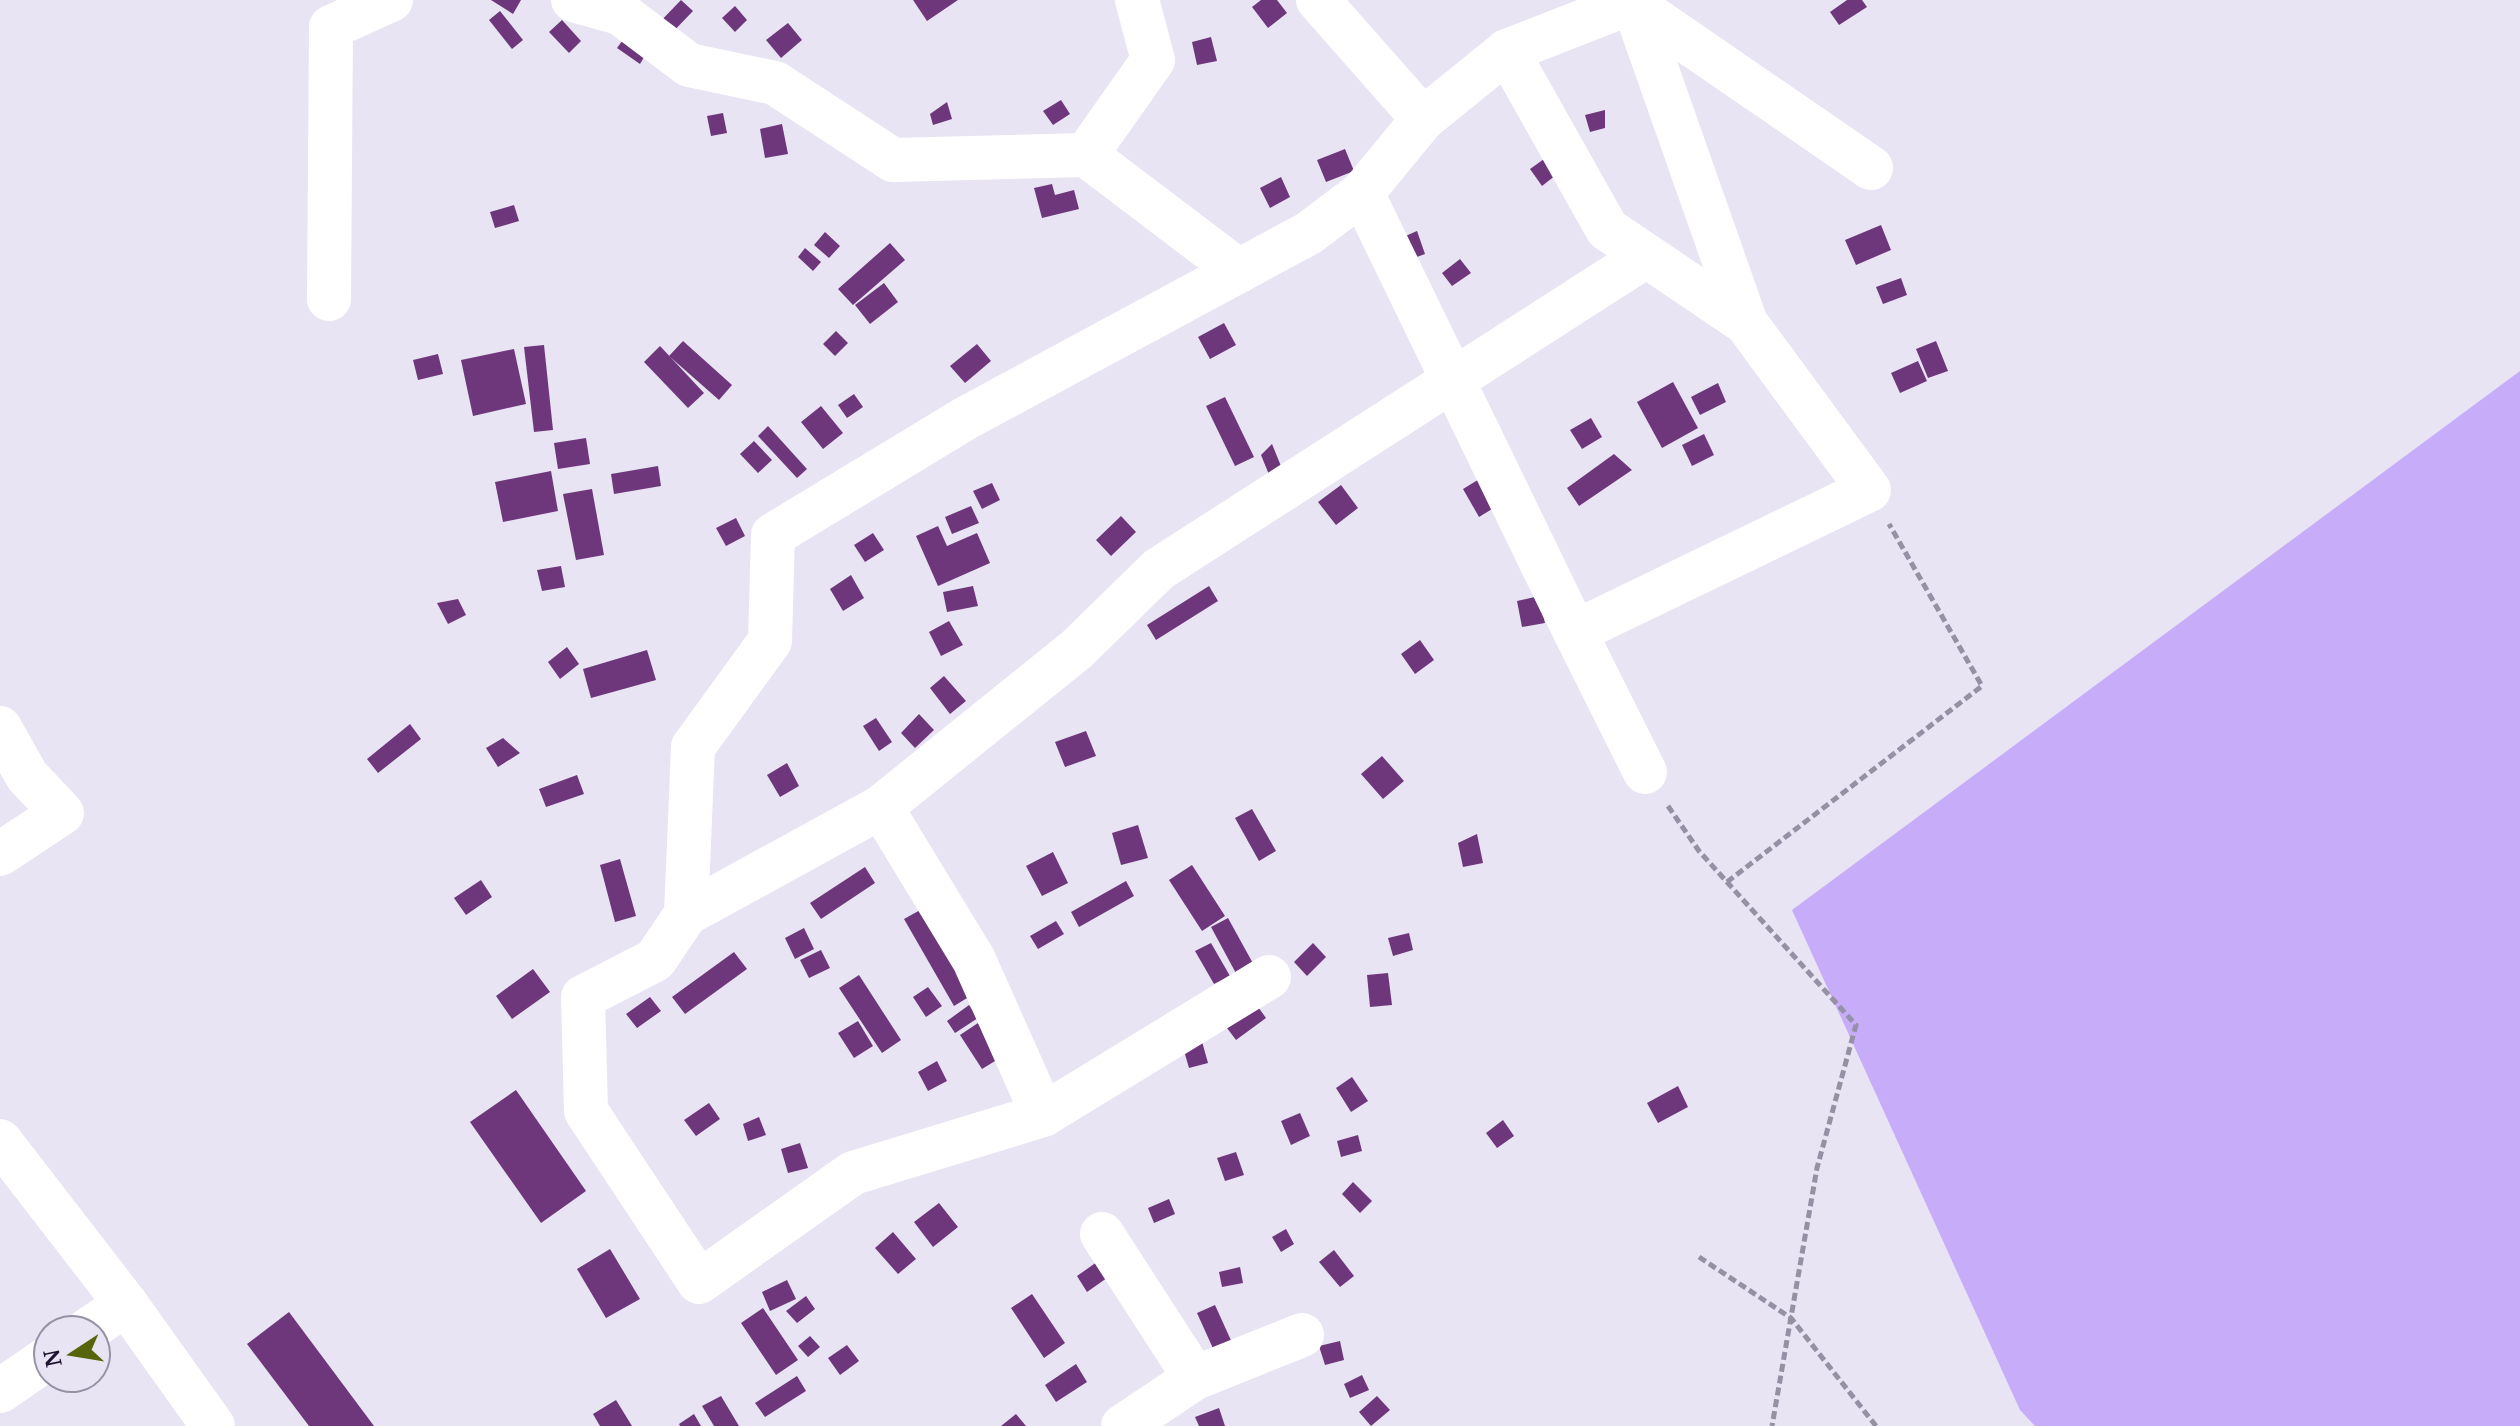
<svg xmlns="http://www.w3.org/2000/svg" width="2520" height="1426" font-family="'Noto Serif',serif">
<style>
.green{fill:#c7adf9}
.building{fill:#6e377c}
.lines{fill:none;stroke-linecap:round;stroke-linejoin:round}
.path{stroke:#9690a4;stroke-width:5;stroke-dasharray:8 4;stroke-linecap:butt}
.minor{stroke:#fff;stroke-width:44}
</style>
<rect width="100%" height="100%" fill="#e8e4f3"/>
<path class="green" d="M2520,371V1426H2035L2020,1410L1792,910Z"/>
<g class="building">
<path d="M491,0H521L513,14Z"/>
<path d="M681,0L693,11L668,37L656,26Z"/>
<path d="M913,0H958L927,21Z"/>
<path d="M1261,0H1277L1287,13L1268,28L1252,7Z"/>
<path d="M1847,0H1862L1867,7L1839,25L1830,12Z"/>
<path d="M735,6L747,20L735,32L722,18Z"/>
<path d="M500,11L523,40L512,49L489,20Z"/>
<path d="M562,20L581,41L569,53L549,32Z"/>
<path d="M788,23L802,40L781,58L766,40Z"/>
<path d="M625,37L647,52L640,64L617,48Z"/>
<path d="M1211,37L1217,61L1197,65L1192,42Z"/>
<path d="M1061,100L1070,114L1053,125L1043,111Z"/>
<path d="M947,102L952,119L933,125L930,114Z"/>
<path d="M1605,110V128L1590,132L1585,115Z"/>
<path d="M723,113L727,133L711,136L707,116Z"/>
<path d="M782,124L788,154L765,158L760,129Z"/>
<path d="M1345,149L1354,171L1326,182L1317,160Z"/>
<path d="M1544,159L1556,175L1542,186L1530,169Z"/>
<path d="M1281,177L1290,197L1270,208L1260,188Z"/>
<path d="M1052,184L1055,195L1074,190L1079,209L1042,218L1034,188Z"/>
<path d="M514,205L519,221L495,228L490,212Z"/>
<path d="M1881,225L1891,250L1856,265L1845,240Z"/>
<path d="M1417,231L1425,254L1403,262L1394,241Z"/>
<path d="M825,232L840,246L829,258L814,245Z"/>
<path d="M890,243L905,260L853,305L838,289Z"/>
<path d="M805,248L821,262L813,271L798,257Z"/>
<path d="M1460,259L1471,273L1452,286L1442,273Z"/>
<path d="M1901,278L1907,295L1883,304L1876,287Z"/>
<path d="M884,283L898,302L870,324L855,305Z"/>
<path d="M1224,323L1236,345L1210,359L1198,337Z"/>
<path d="M836,331L848,343L835,356L823,344Z"/>
<path d="M683,341L732,385L719,400L669,356Z"/>
<path d="M1936,341L1948,371L1928,378L1916,349Z"/>
<path d="M977,344L991,361L965,383L950,366Z"/>
<path d="M544,345L553,430L534,432L524,347Z"/>
<path d="M660,346L704,393L688,408L644,362Z"/>
<path d="M514,349L526,404L473,416L461,360Z"/>
<path d="M438,354L443,374L418,380L413,360Z"/>
<path d="M1918,361L1927,381L1900,393L1891,373Z"/>
<path d="M1673,382L1698,428L1662,448L1637,402Z"/>
<path d="M1718,383L1726,402L1700,415L1691,397Z"/>
<path d="M854,394L863,407L847,418L838,405Z"/>
<path d="M1225,397L1254,457L1235,466L1206,406Z"/>
<path d="M821,406L843,433L823,449L801,422Z"/>
<path d="M1591,418L1602,437L1582,449L1570,430Z"/>
<path d="M768,426L807,469L797,478L758,436Z"/>
<path d="M1704,434L1714,455L1692,466L1682,445Z"/>
<path d="M586,438L590,464L558,469L554,443Z"/>
<path d="M754,441L772,460L758,473L740,454Z"/>
<path d="M1272,444L1283,471L1270,477L1261,455Z"/>
<path d="M1614,454L1632,470L1579,506L1567,488Z"/>
<path d="M658,466L661,486L614,494L611,474Z"/>
<path d="M551,471L558,511L503,522L495,482Z"/>
<path d="M1481,478L1497,506L1479,517L1463,489Z"/>
<path d="M992,483L1000,500L982,509L973,491Z"/>
<path d="M1341,485L1358,508L1336,525L1318,502Z"/>
<path d="M592,489L604,555L576,560L563,494Z"/>
<path d="M971,506L979,523L952,534L945,517Z"/>
<path d="M1121,516L1136,532L1111,556L1096,540Z"/>
<path d="M736,518L745,536L726,546L716,528Z"/>
<path d="M938,526L947,546L977,533L990,563L938,586L916,536Z"/>
<path d="M873,533L884,550L865,562L854,545Z"/>
<path d="M561,566L565,587L542,591L537,570Z"/>
<path d="M851,575L864,598L843,611L830,589Z"/>
<path d="M973,586L978,606L947,612L943,592Z"/>
<path d="M1209,586L1218,601L1156,640L1147,625Z"/>
<path d="M1539,596L1545,623L1522,627L1517,601Z"/>
<path d="M458,599L466,615L448,624L437,603Z"/>
<path d="M949,621L963,645L941,656L929,632Z"/>
<path d="M1420,640L1434,660L1415,674L1401,654Z"/>
<path d="M567,647L579,664L560,679L548,662Z"/>
<path d="M647,650L656,680L591,698L583,669Z"/>
<path d="M944,676L966,701L950,714L930,688Z"/>
<path d="M919,714L934,730L915,748L901,733Z"/>
<path d="M876,718L892,742L879,751L863,726Z"/>
<path d="M410,724L421,739L378,773L367,759Z"/>
<path d="M1086,731L1096,756L1065,767L1055,742Z"/>
<path d="M503,738L520,753L498,767L486,748Z"/>
<path d="M1382,756L1404,781L1383,799L1361,774Z"/>
<path d="M787,763L799,786L780,797L767,775Z"/>
<path d="M577,775L584,794L546,807L539,789Z"/>
<path d="M1252,809L1276,851L1259,861L1235,818Z"/>
<path d="M1138,825L1148,858L1121,865L1112,833Z"/>
<path d="M1477,834L1483,863L1463,867L1458,843Z"/>
<path d="M1053,852L1068,883L1042,896L1026,866Z"/>
<path d="M620,859L636,916L615,922L600,865Z"/>
<path d="M1192,865L1225,916L1202,931L1169,880Z"/>
<path d="M865,867L875,883L821,919L810,903Z"/>
<path d="M481,880L492,897L466,915L454,898Z"/>
<path d="M1126,881L1134,896L1079,927L1071,912Z"/>
<path d="M922,909L972,995L954,1006L904,919Z"/>
<path d="M1228,918L1255,967L1238,977L1211,927Z"/>
<path d="M1056,921L1064,934L1038,949L1030,936Z"/>
<path d="M804,928L814,949L795,959L785,938Z"/>
<path d="M1409,933L1413,950L1393,956L1388,938Z"/>
<path d="M1211,943L1230,976L1214,984L1195,951Z"/>
<path d="M1313,943L1326,957L1307,976L1294,962Z"/>
<path d="M821,950L830,968L809,978L800,960Z"/>
<path d="M734,952L747,969L685,1014L672,997Z"/>
<path d="M533,969L550,992L512,1019L496,996Z"/>
<path d="M1388,973L1392,1005L1370,1007L1367,975Z"/>
<path d="M859,975L901,1040L882,1053L839,988Z"/>
<path d="M928,987L942,1006L926,1017L913,997Z"/>
<path d="M650,997L661,1011L637,1028L626,1014Z"/>
<path d="M1251,997L1266,1018L1236,1040L1221,1020Z"/>
<path d="M969,1005L978,1018L955,1033L947,1021Z"/>
<path d="M858,1021L873,1046L854,1058L838,1033Z"/>
<path d="M978,1023L1000,1058L982,1069L960,1035Z"/>
<path d="M1199,1031L1208,1063L1189,1068L1180,1037Z"/>
<path d="M937,1061L947,1081L928,1091L918,1072Z"/>
<path d="M1352,1077L1368,1101L1351,1112L1336,1088Z"/>
<path d="M1678,1086L1688,1107L1658,1123L1647,1103Z"/>
<path d="M516,1090L586,1191L541,1223L470,1122Z"/>
<path d="M709,1103L720,1119L696,1136L684,1120Z"/>
<path d="M1300,1113L1310,1136L1291,1145L1281,1121Z"/>
<path d="M759,1117L766,1135L748,1141L743,1124Z"/>
<path d="M1503,1120L1514,1136L1497,1148L1486,1133Z"/>
<path d="M1358,1135L1362,1151L1341,1157L1337,1141Z"/>
<path d="M800,1143L808,1168L788,1173L781,1149Z"/>
<path d="M1236,1152L1244,1175L1225,1181L1217,1158Z"/>
<path d="M1353,1182L1372,1201L1360,1213L1342,1194Z"/>
<path d="M1169,1199L1175,1214L1154,1223L1148,1208Z"/>
<path d="M939,1203L958,1227L933,1247L914,1222Z"/>
<path d="M1286,1229L1294,1244L1281,1252L1272,1237Z"/>
<path d="M893,1232L916,1259L898,1274L875,1248Z"/>
<path d="M610,1249L640,1299L606,1318L577,1269Z"/>
<path d="M1334,1250L1354,1276L1340,1287L1319,1262Z"/>
<path d="M1104,1257L1114,1273L1087,1292L1077,1276Z"/>
<path d="M1240,1267L1243,1283L1222,1287L1219,1272Z"/>
<path d="M787,1280L796,1299L770,1311L762,1292Z"/>
<path d="M1032,1294L1065,1343L1044,1358L1011,1308Z"/>
<path d="M806,1296L815,1309L797,1323L786,1311Z"/>
<path d="M1215,1305L1234,1347L1216,1355L1197,1313Z"/>
<path d="M763,1308L798,1360L776,1375L741,1323Z"/>
<path d="M289,1312L374,1426H309L247,1344Z"/>
<path d="M810,1336L820,1347L808,1357L798,1346Z"/>
<path d="M1340,1341L1344,1360L1325,1365L1319,1346Z"/>
<path d="M847,1345L859,1361L840,1375L828,1358Z"/>
<path d="M1076,1364L1087,1382L1056,1402L1045,1385Z"/>
<path d="M1362,1375L1369,1390L1350,1398L1344,1384Z"/>
<path d="M797,1376L806,1391L765,1417L755,1403Z"/>
<path d="M721,1396L739,1426H714L702,1406Z"/>
<path d="M1377,1396L1390,1410L1371,1426L1359,1412Z"/>
<path d="M616,1400L632,1426H600L593,1414Z"/>
<path d="M1219,1408L1225,1426H1199L1195,1417Z"/>
<path d="M694,1414L701,1426H680L679,1424Z"/>
<path d="M1016,1414L1026,1426H1001Z"/>
</g>
<g class="lines">
<g class="path">
<path d="M1668,806L1699,851L1856,1025L1817,1168L1772,1426"/>
<path d="M1727,882L1982,686L1889,524"/>
<path d="M1699,1257L1791,1318L1876,1426"/>
</g>
<g class="minor">
<path d="M573,0L620,13L689,65L775,83L893,160L1086,155L1239,271"/>
<path d="M1318,0L1423,119"/>
<path d="M1634,5L1871,168"/>
<path d="M1507,51L1607,229L1746,323"/>
<path d="M1086,155L1153,60L1137,0"/>
<path d="M1362,193L1575,632L1869,490L1746,323L1634,5"/>
<path d="M329,299L331,27L391,0"/>
<path d="M1575,632L1645,772"/>
<path d="M0,728L27,776L62,813L0,854"/>
<path d="M881,807L974,960L1043,1115"/>
<path d="M686,914L693,747L770,641L773,535L966,418L1309,233L1362,193L1423,119L1507,51L1638,0"/>
<path d="M1269,977L1043,1115L853,1173L699,1282L586,1111L583,997L655,960L686,914L881,807L1077,649L1159,569L1646,256"/>
<path d="M0,1141L126,1304L213,1426"/>
<path d="M1102,1234L1195,1378"/>
<path d="M88,1330L126,1304"/>
<path d="M0,1391L48,1358"/>
<path d="M1123,1426L1195,1378L1302,1335"/>
</g>
</g>
<g transform="translate(72 1354) rotate(258)"><circle r="38" fill="#e8e4f3" stroke="#9791a5" stroke-width="2"/>
<path d="M0-6L14 30L0 20L-14 30Z" fill="#56650a"/>
<text y="-12" font-size="22" font-weight="bold" text-anchor="middle" fill="#1e142f">N</text>
</g>
</svg>
